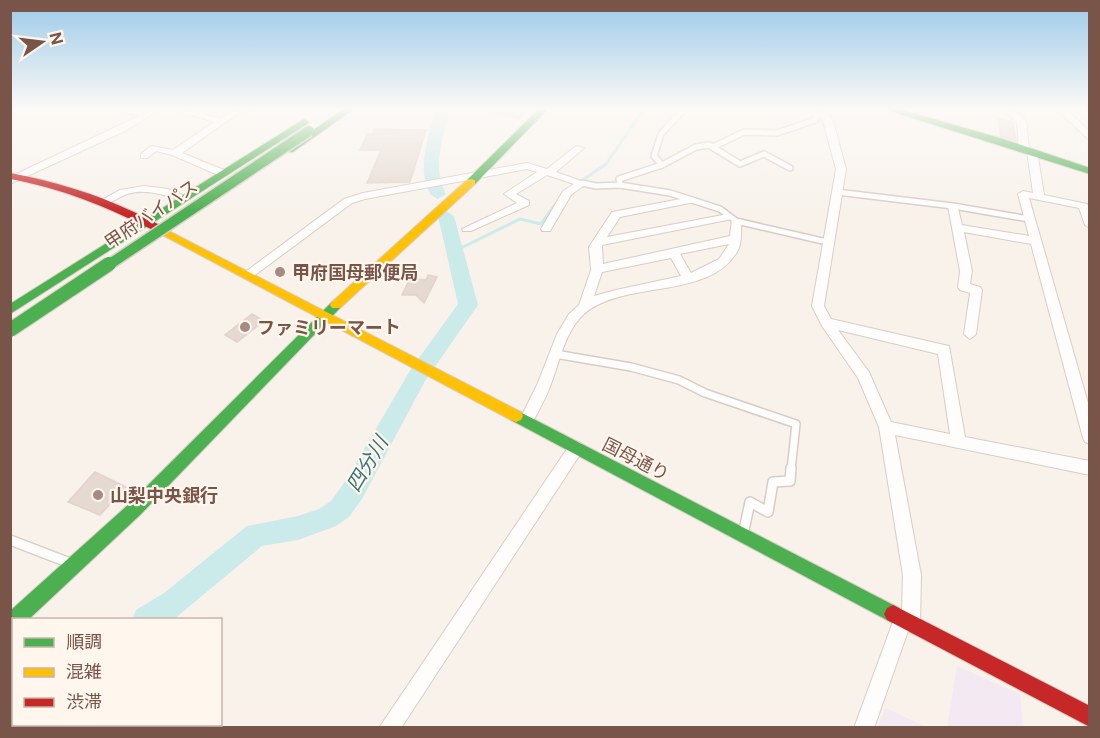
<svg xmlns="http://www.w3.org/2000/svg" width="1100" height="738" font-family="'Public Sans','Noto Sans JP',sans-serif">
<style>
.education{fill:#f3e9f3}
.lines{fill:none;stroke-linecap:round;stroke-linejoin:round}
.stream{stroke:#cbeaea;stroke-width:3}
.river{fill:#cbeaea;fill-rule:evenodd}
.building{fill:#e5d9d2;stroke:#e1d4cd;stroke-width:1.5}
.lane-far2-casing{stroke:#d7cdc8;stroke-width:8}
.lane-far1-casing{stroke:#d7cdc8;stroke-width:10}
.lane-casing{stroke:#d7cdc8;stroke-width:12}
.street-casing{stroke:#d7cdc8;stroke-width:2}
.fast-casing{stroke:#d8cdc7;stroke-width:2}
.slow-casing{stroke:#d8cdc7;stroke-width:2}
.jam-casing{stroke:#d8cdc7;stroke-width:2}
.lane-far2{stroke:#fefdfc;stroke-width:5}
.lane-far1{stroke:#fefdfc;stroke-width:7}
.lane{stroke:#fefdfc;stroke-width:9}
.street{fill:#fefdfc;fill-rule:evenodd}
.fast{fill:#4caf50;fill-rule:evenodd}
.slow{fill:#ffc107;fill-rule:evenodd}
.jam{fill:#c62828;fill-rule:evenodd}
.fast-bridge-far1-casing{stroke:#dacec9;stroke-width:13;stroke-linecap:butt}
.fast-bridge-casing{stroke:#dacec9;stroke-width:16;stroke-linecap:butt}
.fast-bridge-far1{stroke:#4caf50;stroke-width:10}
.fast-bridge{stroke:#4caf50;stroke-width:14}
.poi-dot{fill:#a58b81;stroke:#fff6ed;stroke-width:2}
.labels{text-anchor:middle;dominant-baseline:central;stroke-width:4.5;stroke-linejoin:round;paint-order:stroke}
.street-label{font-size:18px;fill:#795448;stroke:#fff6ed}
.poi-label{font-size:18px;font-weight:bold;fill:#795448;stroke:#fff6ed;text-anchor:start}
.water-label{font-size:20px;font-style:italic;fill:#387478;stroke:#fff6ed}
</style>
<rect width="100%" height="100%" fill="#f8f2eb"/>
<g class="education">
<path d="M957,666L1020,694L1023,727L947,728Z"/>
<path d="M886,708L926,727H878Z"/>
</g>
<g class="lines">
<g class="stream">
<path d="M580,182L606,164L644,109"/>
<path d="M455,251L520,219L541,224L557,202"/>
</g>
<g class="river">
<path d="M435,109H449C444,140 431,164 446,194L438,199L430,194C416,164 429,140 435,109Z"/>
<path d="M446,211L454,216L478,305L425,381L362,499L349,517L336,526L298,540L262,546L173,620H132L136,610L164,593L247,526L298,516L319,509L331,501L344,483L411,369L458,304L438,216Z"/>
<path d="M16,724H47L46,728H15Z"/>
</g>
</g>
<g class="building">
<path d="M493,109H527L519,119L492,112Z"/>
<path d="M998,119L1013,122L1016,141L1001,137Z"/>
<path d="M374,129L426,130L410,182L367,183L381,150H360L367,134H372Z"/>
<path d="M428,275L437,277L424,303L416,295H402L410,278L426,280Z"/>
<path d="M252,314L264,321L237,342L225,335Z"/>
<path d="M95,472L126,487L100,515L68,502Z"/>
</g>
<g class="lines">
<defs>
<g id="lane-far2">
<path d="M715,146L744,132L777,133L815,120L820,109"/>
<path d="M662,165L654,156L661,134L684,109"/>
<path d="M582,183L596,186L620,185L670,193L720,209L736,221L827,242"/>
<path d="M620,185L619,179L662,165L696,147L709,145L740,164L764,154L790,168"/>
<path d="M837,192L953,206L1029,219"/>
</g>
<path id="lane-far1" d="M555,354L631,367L679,380L705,393L796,424L791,470"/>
<g id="lane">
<path d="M744,530L750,502L768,512L773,482L790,481L791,468"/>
<path d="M10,540L70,563"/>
</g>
<g id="street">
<path d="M10,109H18L10,114Z"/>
<path d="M118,109L146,112L150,109H161L125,131L10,184V177L139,116Z"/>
<path d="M174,109H188L220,119L234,109H244L182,153L226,171V175H218L172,155L156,151L147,158H141V154L151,146L173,150L214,122Z"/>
<path d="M816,109H825L833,121L846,169L824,306L831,319L949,346L965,437L1090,461V475L895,435L921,575L920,623L917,629L911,632L908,631L874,728H854L894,619L897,613L902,610L903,575L879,427L858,378L822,326L812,306L836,169L823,121ZM838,330L938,354L950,434L891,422L869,372Z"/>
<path d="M1002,109H1012L1026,121L1029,149L1037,151L1044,195L1087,204L1090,209V228L1085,225L1079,208L1029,198L1090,410V444L1085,442L1083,438L1031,244L964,232L972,271L970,284L980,287L982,290L976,334L970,339L964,334L970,293L960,290L958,287L960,271L948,206L949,204H957L962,225L1029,236L1018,194L1023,191L1033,193L1027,151L1019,149L1017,122Z"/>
<path d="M1057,109H1066L1090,132V141Z"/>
<path d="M576,146L584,148L556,172L587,183L571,195L550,231H542L541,229L563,191L574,184L547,175L516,194L529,201V205L471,231H463L462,229L517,203L504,194L537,172L527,169L365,199L352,203L251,278H243L241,275L344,199L363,193L527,163L547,169Z"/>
<path d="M144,186L168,189L189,198L184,201C165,196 148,188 127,194C119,197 113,202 105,204L100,201L120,190Z"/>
<path d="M691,197L695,198V202L620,217L607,237L728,214L732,215V219H740L741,221C741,230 742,240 739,248C714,301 623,279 584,314C565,331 560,361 551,384C546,398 538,412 531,425L526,427L521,425L519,421L537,385L557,334L569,314L579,305L591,270L589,247L612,212ZM732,219L730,236L603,264L602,245ZM729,244L719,259L691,273L680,254ZM671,258L681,276L616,290L594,296L602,272Z"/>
<path d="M576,442L581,443L583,448L581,453L401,728H379L571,443Z"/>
</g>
<g id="fast">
<path d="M344,109H354L293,152H287V148Z"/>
<path d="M539,109H548L475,184H467V180Z"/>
<path d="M884,109H899L1003,139L1090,168V174Z"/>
<path d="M304,119L309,122L307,124L10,314V304Z"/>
<path d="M336,301L340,302L342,305L340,308L141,514L28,620H14V629L10,628V611L129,504L332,302Z"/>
<path d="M516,410L899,608L902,614L899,620L893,623L887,620L511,420L509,416L511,412Z"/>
</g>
<g id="slow">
<path d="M471,179L475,180V184L340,308H332L330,305L332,302L467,180Z"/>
<path d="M159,226L521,412L523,416L521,420L516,422L511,420L155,231V227Z"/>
</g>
<g id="jam">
<path d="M10,173C54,181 96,194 136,213C145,218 157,222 164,229L159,232L155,231C109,208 62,188 10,179Z"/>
<path d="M893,605L1090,706V727L887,620L884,614L887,608Z"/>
</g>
</defs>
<use href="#lane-far2" class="lane-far2-casing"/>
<use href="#lane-far1" class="lane-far1-casing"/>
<use href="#lane" class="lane-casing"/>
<use href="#street" class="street-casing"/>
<use href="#fast" class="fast-casing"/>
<use href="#slow" class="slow-casing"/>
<use href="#jam" class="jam-casing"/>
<use href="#lane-far2" class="lane-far2"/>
<use href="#lane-far1" class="lane-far1"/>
<use href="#lane" class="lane"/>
<use href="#street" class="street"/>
<use href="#fast" class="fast"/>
<use href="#slow" class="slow"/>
<use href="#jam" class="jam"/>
<defs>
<path id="fast-bridge-far1" d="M107,266L309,131"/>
<path id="fast-bridge" d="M10,330L109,264"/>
</defs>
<use href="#fast-bridge-far1" class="fast-bridge-far1-casing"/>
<use href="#fast-bridge" class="fast-bridge-casing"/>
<use href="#fast-bridge-far1" class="fast-bridge-far1"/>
<use href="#fast-bridge" class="fast-bridge"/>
</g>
<linearGradient id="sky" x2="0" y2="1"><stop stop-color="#9ccae9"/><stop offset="0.51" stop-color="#fcf9f6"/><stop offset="1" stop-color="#fcf9f6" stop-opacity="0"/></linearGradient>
<rect width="1100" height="213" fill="url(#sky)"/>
<g class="poi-dot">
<circle cx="280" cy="272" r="6"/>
<circle cx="245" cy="327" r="6"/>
<circle cx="98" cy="495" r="6"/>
</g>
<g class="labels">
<g class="street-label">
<text transform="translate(151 214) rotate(-34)">甲府バイパス</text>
<text transform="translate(636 459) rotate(27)">国母通り</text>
</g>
<g class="poi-label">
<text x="292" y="272">甲府国母郵便局</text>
<text x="257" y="327">ファミリーマート</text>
<text x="110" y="495">山梨中央銀行</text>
</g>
<g class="water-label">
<text transform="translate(367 464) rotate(-59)">四分川</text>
</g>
</g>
<rect width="1100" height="738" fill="none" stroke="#795448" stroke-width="24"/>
<rect x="12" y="618" width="210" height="108" fill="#fff6ed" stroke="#c9b5ab" stroke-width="1.5"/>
<rect x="24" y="638" width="30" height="9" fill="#4caf50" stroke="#c9b5ab" stroke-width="1.5"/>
<text x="66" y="648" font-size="18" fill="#795448">順調</text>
<rect x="24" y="668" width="30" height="9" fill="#ffc107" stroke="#c9b5ab" stroke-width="1.5"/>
<text x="66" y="678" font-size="18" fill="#795448">混雑</text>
<rect x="24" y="698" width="30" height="9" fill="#c62828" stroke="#c9b5ab" stroke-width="1.5"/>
<text x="66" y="708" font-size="18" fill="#795448">渋滞</text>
<g transform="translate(42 42) rotate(76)" stroke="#fff6ed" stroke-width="4.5" paint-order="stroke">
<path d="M0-4.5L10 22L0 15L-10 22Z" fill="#795448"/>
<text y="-9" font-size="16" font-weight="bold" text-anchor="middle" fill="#795448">N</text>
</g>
</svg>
